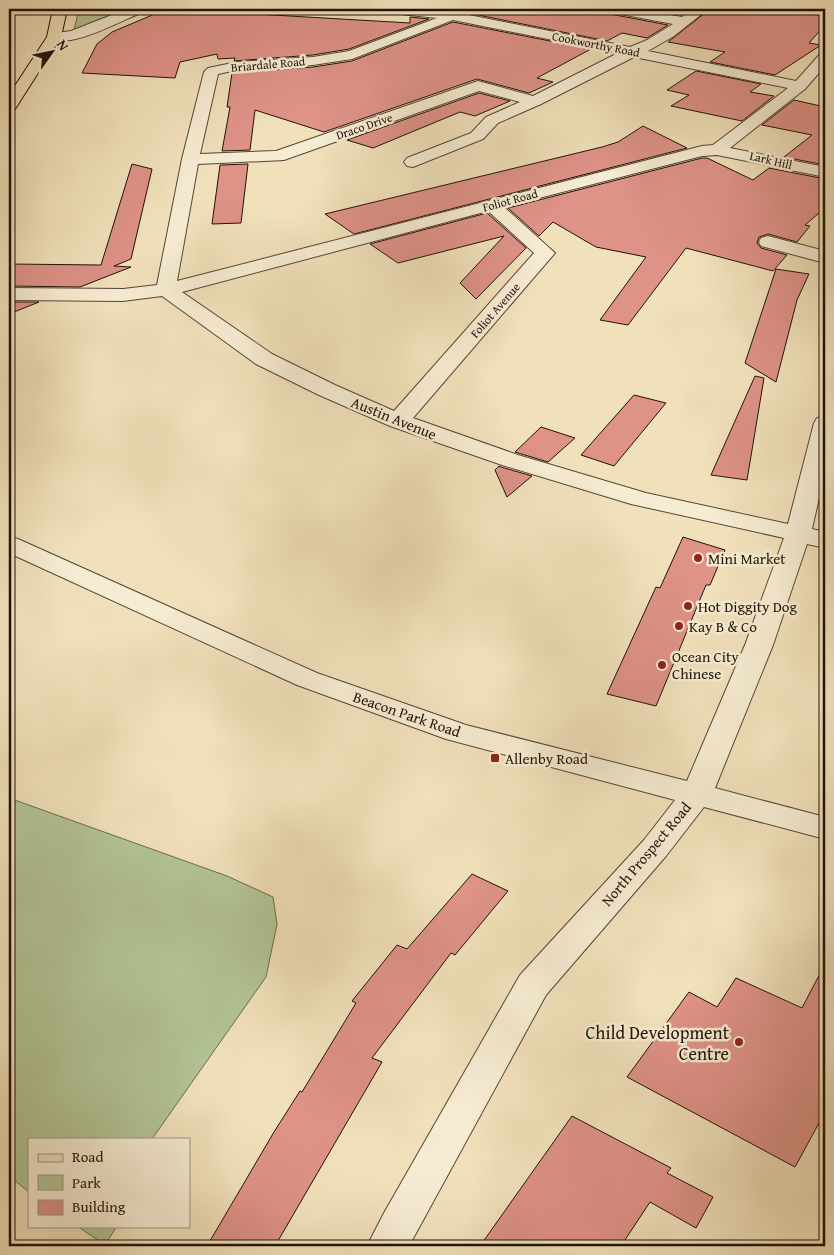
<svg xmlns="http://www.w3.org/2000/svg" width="834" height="1255" font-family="'Gentium Book Plus',serif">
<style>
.green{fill:#b3c496;stroke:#6a6b4e}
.building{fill:#de9288;stroke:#201207}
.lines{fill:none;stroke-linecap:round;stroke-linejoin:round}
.minor-casing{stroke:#544634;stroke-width:2}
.major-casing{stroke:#201207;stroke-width:2}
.minor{fill:#f6ecd3;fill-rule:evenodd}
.major{fill:#f1e1bb;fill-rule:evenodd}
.poi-dot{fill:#8f2418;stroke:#f6ecd3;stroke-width:2}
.labels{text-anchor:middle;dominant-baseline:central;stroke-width:5;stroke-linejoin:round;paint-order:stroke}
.far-street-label{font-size:12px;fill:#201207;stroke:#f6ecd3}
.street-label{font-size:15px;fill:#201207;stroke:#f6ecd3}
.poi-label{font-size:15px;fill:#201207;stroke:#f6ecd3;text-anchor:start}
.near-poi-label{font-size:18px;fill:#201207;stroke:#f6ecd3;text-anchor:end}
</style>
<rect width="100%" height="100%" fill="#f1e1bb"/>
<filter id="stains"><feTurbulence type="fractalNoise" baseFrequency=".004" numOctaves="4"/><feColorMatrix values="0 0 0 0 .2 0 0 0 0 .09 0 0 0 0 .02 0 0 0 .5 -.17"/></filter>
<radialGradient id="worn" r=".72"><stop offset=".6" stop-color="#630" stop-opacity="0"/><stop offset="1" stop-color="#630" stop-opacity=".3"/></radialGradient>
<g class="green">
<path d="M79,9H134L73,34Z"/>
<path d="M9,798L227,876L273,897L277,924L266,977L152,1139H29V1192L9,1176Z"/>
<path d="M77,1226H117L105,1245Z"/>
</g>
<g class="building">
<path d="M169,9L410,23V17L429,19L349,49L313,55L234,61L235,58L218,59L217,54L180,62L175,78L82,73L97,44L112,32L157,13L170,12Z"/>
<path d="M471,9H606L610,14L668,25L647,38L622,33L607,41L468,13Z"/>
<path d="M646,9H690L682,15Z"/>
<path d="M710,9H825V25L809,43L821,45L775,75L710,62L725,52L668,42Z"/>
<path d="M453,22L591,49L537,78L553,82L529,93L477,79L324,132L255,110L250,150L222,151L230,107H227L232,73L313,67L352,61Z"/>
<path d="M696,71L761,84L750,92L774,96L742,121L671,106L689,95L667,90Z"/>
<path d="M479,93L510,101L475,116L460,112L373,148L347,140Z"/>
<path d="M794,100L825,107V165L784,157L812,135L762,125Z"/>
<path d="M643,126L687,148L354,234L325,214L602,147L618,142Z"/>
<path d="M702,158H707L753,180L769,168L825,179V208L805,225L810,226L797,242L768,234L759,237L757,243L761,248L787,255L773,271L686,248L628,325L600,320L646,257L596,247L553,222L539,236L508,208Z"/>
<path d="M132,164L152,169L131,259L114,266L131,267L80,287L9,286V264L101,265Z"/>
<path d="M248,164L241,223L212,224L220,165Z"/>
<path d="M487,213L526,248L476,299L460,283L504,236L398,263L370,244Z"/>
<path d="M776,269L809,274L797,300L776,382L745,363Z"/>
<path d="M9,302H39L9,314Z"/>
<path d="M755,376L764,378L747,480L711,475Z"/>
<path d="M634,395L666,403L614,466L581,455Z"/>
<path d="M541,427L575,438L548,462L515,452Z"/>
<path d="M499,466L501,467L532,476L507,497L495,470Z"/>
<path d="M683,537L725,550L710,585H706L656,706L607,694L656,587L660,588Z"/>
<path d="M472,874L508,891L455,955L451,953L372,1058L382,1062L275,1246H207L274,1132L300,1091L302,1092L356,1003L352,1001L397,945L407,949Z"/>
<path d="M825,964V1112L795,1167L627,1077L689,992L717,1007L736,978L802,1008Z"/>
<path d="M572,1116L671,1168L667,1173L713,1197L696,1228L650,1202L621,1246H480Z"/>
</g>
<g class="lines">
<defs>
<g id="minor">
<path d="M127,9H145L143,12C118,22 75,47 49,40L47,37L49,34L71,31Z"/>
<path d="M384,9H428L449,11L453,9H469L464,14L630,47L647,40L673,24L615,13L610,12L608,9H636L682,17L693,9H708L674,36L648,51L796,81L820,54L825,53V66L805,89L730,148L825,167V177L717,155L702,156L504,207L555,253L413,418L518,455L646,493L788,524L814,423L817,418L825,416V471L812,529L825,532V548L807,544L773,645L715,788L825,817V839L704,807L666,856L546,995L409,1246H367L384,1213L520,975L644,840L675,800L446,739L297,685L9,553V536L18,539L317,673L466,725L687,781L745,645L784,538L631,504L502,465L390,426L319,395L256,364L162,296L123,301L9,300V288L123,289L157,285L182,159L204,72L208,68L237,62L313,57L349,51L437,18L391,13ZM453,20L618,53L533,96L478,81L276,151L200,154L218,74L237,70L313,65L352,59ZM634,57L788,88L713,145L702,146L177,281L198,164L284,160L479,91L520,102L486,117L471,133L407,158L404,162L407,166L413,167L483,139L498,123L541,104ZM488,211L534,253L394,411L335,385L272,354L182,292Z"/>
<path d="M768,236L825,251V263L761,246L759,242L761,238Z"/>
</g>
<path id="major" d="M53,9H67L61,37L15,109L9,111V95L47,37Z"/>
</defs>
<use href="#minor" class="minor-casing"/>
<use href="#major" class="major-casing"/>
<use href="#minor" class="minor"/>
<use href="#major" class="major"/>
</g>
<g class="poi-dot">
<circle cx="698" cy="558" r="5"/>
<circle cx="688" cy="606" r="5"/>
<circle cx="679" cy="626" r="5"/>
<circle cx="662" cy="665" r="5"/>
<rect x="490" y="753" width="10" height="10" rx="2.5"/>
<circle cx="739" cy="1042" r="5"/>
</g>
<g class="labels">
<g class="far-street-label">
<text transform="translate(596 44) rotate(11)">Cookworthy Road</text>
<text transform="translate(268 64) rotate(-5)">Briardale Road</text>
<text transform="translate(364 126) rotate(-19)">Draco Drive</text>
<text transform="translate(771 160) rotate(13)">Lark Hill</text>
<text transform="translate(510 200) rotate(-15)">Foliot Road</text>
<text transform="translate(495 310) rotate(-49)">Foliot Avenue</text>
</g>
<g class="street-label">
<text transform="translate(394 418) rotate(22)">Austin Avenue</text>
<text transform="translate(407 714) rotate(19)">Beacon Park Road</text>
<text transform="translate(646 854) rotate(-50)">North Prospect Road</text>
</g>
<g class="poi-label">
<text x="708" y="558">Mini Market</text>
<text x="698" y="606">Hot Diggity Dog</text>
<text x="689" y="626">Kay B &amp; Co</text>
<text x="672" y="656">Ocean City<tspan x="672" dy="17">Chinese</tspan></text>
<text x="505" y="758">Allenby Road</text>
</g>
<g class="near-poi-label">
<text x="729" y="1032">Child Development<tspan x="729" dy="21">Centre</tspan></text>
</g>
</g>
<rect width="834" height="1255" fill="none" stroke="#f1e1bb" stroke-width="30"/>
<rect x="10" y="10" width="814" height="1235" fill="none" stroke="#201207" stroke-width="2.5"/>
<rect x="15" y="15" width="804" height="1225" fill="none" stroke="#201207"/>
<rect x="28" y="1138" width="162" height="90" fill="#f6ecd3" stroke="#a09581"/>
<rect x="38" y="1154" width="25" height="8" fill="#f1e1bb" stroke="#a09581"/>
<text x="72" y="1162" font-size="15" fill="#201207">Road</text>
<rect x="38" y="1175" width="25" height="15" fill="#b3c496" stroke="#a09581"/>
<text x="72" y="1188" font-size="15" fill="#201207">Park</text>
<rect x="38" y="1200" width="25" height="15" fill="#de9288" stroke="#a09581"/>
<text x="72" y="1212" font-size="15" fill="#201207">Building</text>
<g transform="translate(52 52) rotate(57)" stroke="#f6ecd3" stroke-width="4" paint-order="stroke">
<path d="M0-4L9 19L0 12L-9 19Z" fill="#201207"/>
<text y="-8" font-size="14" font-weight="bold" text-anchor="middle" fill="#201207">N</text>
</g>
<rect width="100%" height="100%" filter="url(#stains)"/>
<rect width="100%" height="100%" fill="url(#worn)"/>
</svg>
